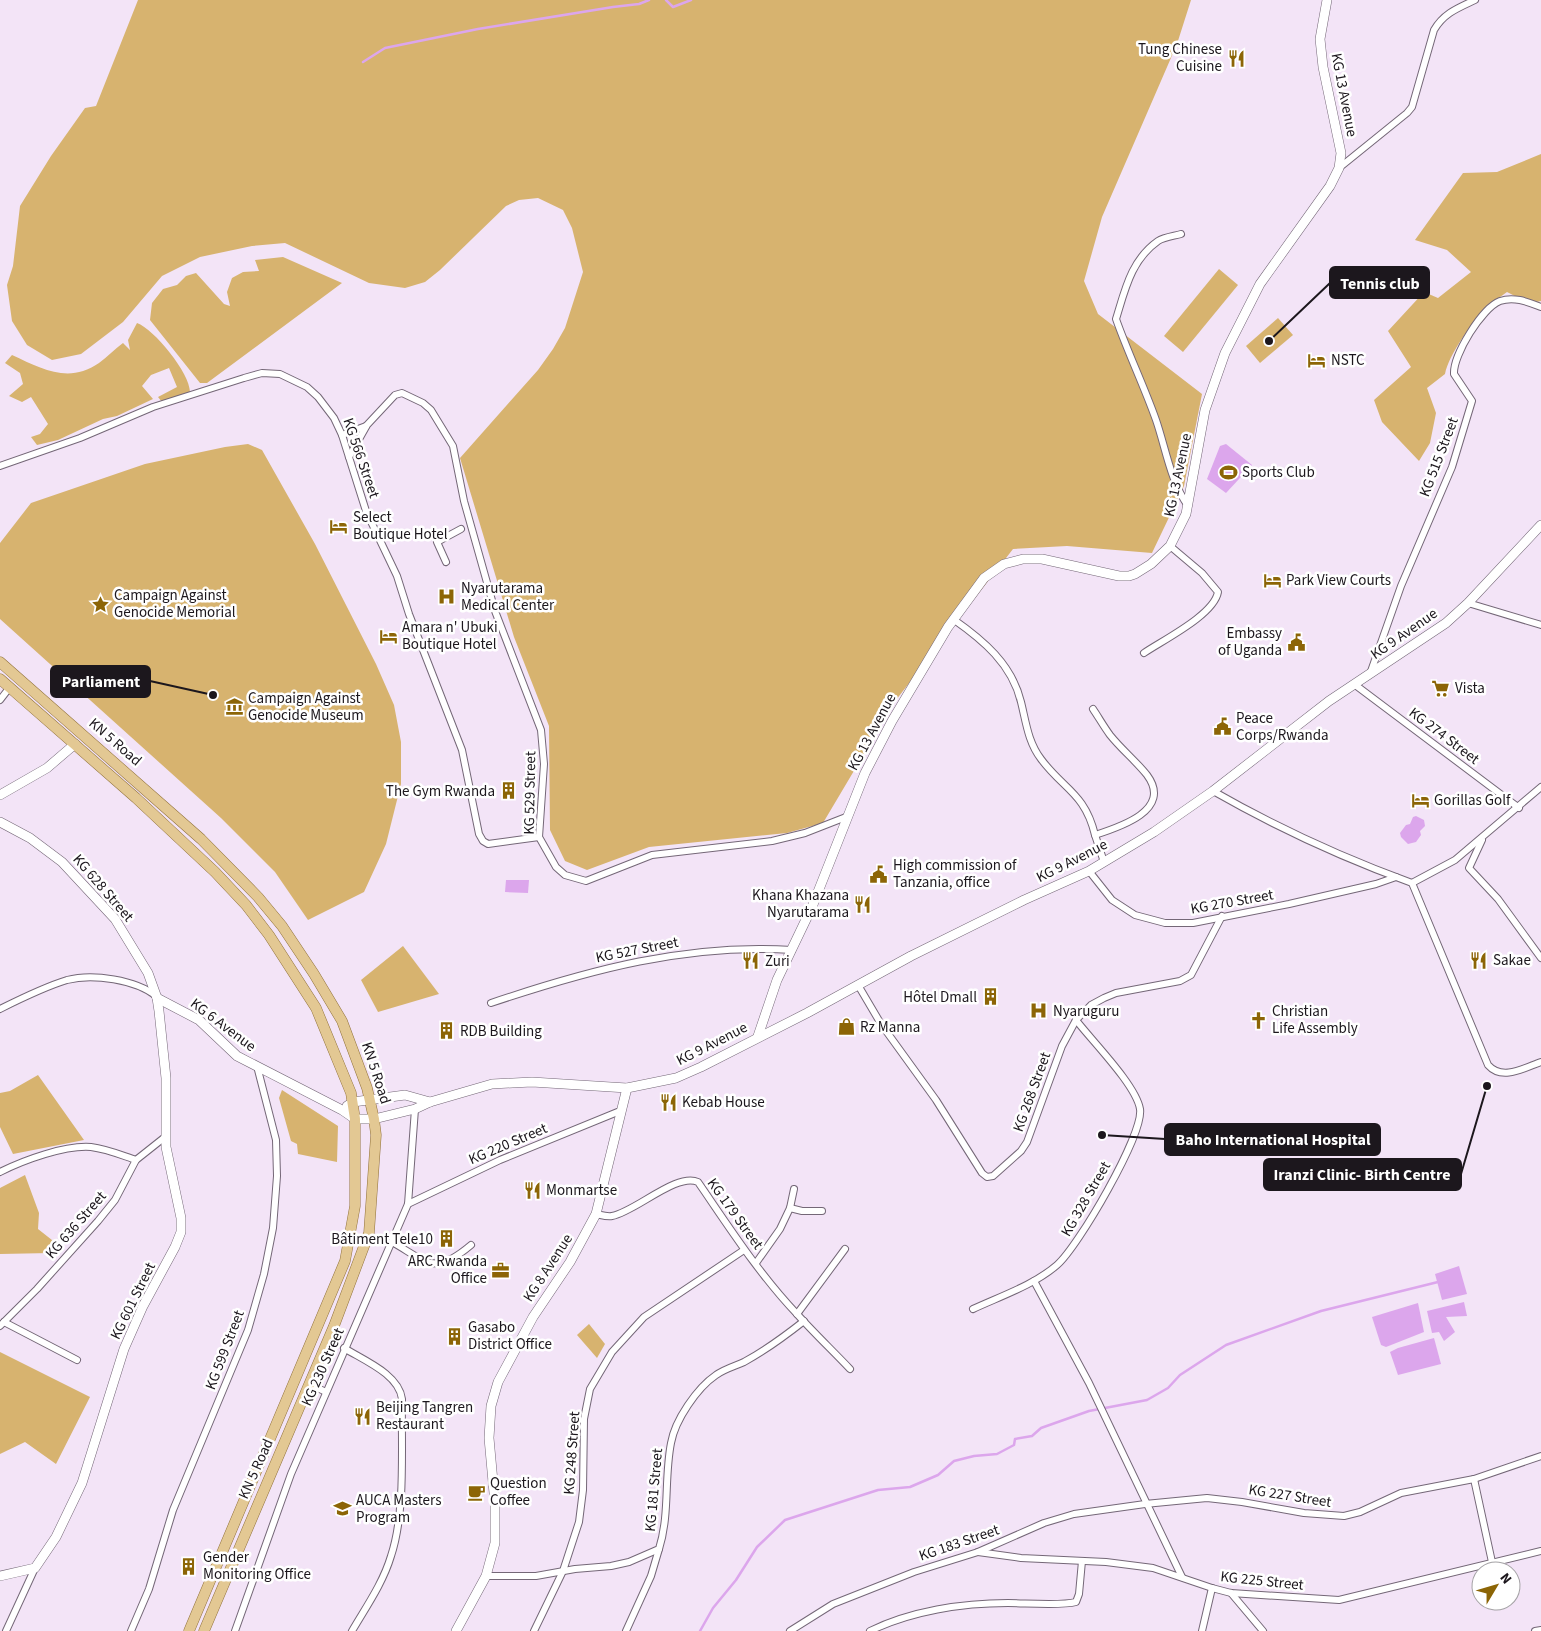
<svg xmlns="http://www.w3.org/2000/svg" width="1541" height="1631" font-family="'Source Sans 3',sans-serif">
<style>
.green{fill:#d7b36f}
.water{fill:#dca6ec}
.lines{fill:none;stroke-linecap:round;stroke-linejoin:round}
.stream{stroke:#dca6ec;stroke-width:2.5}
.street-casing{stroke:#746777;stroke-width:8}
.secondary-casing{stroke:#746777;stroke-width:10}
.primary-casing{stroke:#91723b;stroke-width:11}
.street{stroke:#fff;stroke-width:6}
.secondary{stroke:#fff;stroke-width:9}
.primary{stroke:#e3c893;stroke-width:10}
.labels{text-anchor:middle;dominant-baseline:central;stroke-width:5;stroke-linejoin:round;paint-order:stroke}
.poi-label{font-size:15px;fill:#1c171d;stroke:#fff;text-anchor:start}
.street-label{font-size:15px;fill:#1c171d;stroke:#fff}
.leader{fill:none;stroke:#1c171d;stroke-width:2}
.callout-dot{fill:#1c171d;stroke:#fff;stroke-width:2}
.callout{fill:#1c171d;stroke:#1c171d;stroke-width:2}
.callout-label{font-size:16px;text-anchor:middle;font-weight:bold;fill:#fff}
</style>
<rect width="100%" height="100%" fill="#f3e4f7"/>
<g class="green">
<path d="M138,0H1191L1177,44L1102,217L1084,281L1098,314L1202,394L1184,486L1152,553L1067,546L1013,549L896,700L823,823L787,833L649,847L587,870L565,861L550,830L549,726L514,637L460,458L538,370L553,349L565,328L583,272L572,228L563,210L538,198L519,200L506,206L440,270L425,282L405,288L369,283L285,243L252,246L200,257L162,276L123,322L81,354L52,360L27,345L12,321L7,285L13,266L20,206L51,156L85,108L96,106Z"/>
<path d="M1541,154V301C1529,305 1517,297 1507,292C1501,297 1493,301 1487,306C1473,321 1449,354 1445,374L1427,388L1436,413L1430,443L1419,461L1382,422L1374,400L1411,367L1388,331L1424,292L1438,298L1471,272L1447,250L1415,240L1463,173L1497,172Z"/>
<path d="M283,257L342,283L207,383H200L150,320L152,303L163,289L177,285L186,276L196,273L224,304L230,306L227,292L232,278L243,272L259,271L255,260Z"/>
<path d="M1219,269L1238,285L1183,352L1164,336Z"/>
<path d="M1278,318L1293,335L1260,363L1246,346Z"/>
<path d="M137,323C154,329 190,373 190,392L162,402L158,397L177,387L169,368L151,375L142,386L153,399L117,416L103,419L58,440L37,445L31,437L40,434L48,424L31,397L22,402L9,396L23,384L20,373L5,363L12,355C42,369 69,384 99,363C107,357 115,349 123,343L130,350L128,340Z"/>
<path d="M248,444L262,450L315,544L376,664L394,705L401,742V784L386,844L364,892L308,920L275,872L221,818L0,619V543L31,503L145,464L225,447Z"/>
<path d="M403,946L439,994L378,1012L361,980Z"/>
<path d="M38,1075L84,1140L13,1154L0,1127V1093L10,1091Z"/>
<path d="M282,1090L338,1126L337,1162L298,1154L297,1144L291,1141L279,1098Z"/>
<path d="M25,1175L39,1213L38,1229L57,1244L51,1253L0,1254V1188Z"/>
<path d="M589,1324L605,1344L597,1358L577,1335Z"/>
<path d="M0,1352L90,1397L56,1464L25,1442L0,1454Z"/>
</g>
<g class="water">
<path d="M1226,444L1252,465L1226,493L1207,479L1220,446Z"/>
<path d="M1416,816L1424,820L1425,826L1420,831L1421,835L1416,842L1408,844L1401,837L1400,833L1406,825L1410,824L1413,817Z"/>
<path d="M506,880H529L528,893L505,892Z"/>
<path d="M1459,1266L1467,1294L1442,1300L1435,1274Z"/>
<path d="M1464,1302L1467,1316L1446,1317L1455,1332L1444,1341L1439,1332L1432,1333L1427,1311Z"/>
<path d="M1418,1303L1424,1332L1386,1347L1381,1345L1372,1317Z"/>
<path d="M1434,1338L1441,1364L1398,1375L1390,1352L1398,1348Z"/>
</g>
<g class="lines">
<g class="stream">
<path d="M666,0L673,7L691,0"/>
<path d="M363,62L385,48L478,29L613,7L639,4L649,0"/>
<path d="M700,1631L713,1608L736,1580L757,1547L785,1520L878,1490L910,1487L938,1475L954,1461L974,1456L997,1454L1014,1445L1015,1439L1032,1436L1041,1428L1089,1411L1147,1400L1168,1388L1180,1375L1226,1345L1321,1311L1438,1282"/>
</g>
<defs>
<g id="street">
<path d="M1339,168L1407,113L1412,107L1434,30C1444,13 1458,8 1475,0"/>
<path d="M1181,234C1174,236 1164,237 1158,241C1131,260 1125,290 1116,319C1128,353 1144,386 1156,420C1166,449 1170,480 1188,506"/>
<path d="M342,435L366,426"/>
<path d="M349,457L367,425L395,395L402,393L423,403L431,410L453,446L464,501L495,611L541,730L544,764L539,837L556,867L565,875L586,881L652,855L772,841L805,833L846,817"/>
<path d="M0,466L80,438L153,407L244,378L262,373L280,374L307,387L318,397L334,418L342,435L366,511L397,576L409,614L462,750L479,834L483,841L488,844L539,837"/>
<path d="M446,562L437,542L461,529"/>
<path d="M1468,603L1541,625"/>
<path d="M953,619C983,640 1012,664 1021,702C1026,722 1028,742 1041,759C1063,789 1085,793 1095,835C1120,827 1173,810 1147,775C1136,761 1121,749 1110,735C1104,727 1099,718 1093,709"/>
<path d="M1144,653C1163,640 1214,615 1218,592L1202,573L1170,546"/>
<path d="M1370,674L1401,586L1452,467L1472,401L1454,374C1453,355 1482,308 1500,301C1514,296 1528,302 1541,307"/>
<path d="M1354,684L1519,808"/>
<path d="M0,700L10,687"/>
<path d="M1213,791C1276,827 1343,858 1412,883L1488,1065C1502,1081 1524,1068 1541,1062"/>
<path d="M1095,835L1104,862"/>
<path d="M1482,840L1469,868L1498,899L1541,958"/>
<path d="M1089,871L1112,900L1135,915L1165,923H1193L1289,904L1376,884L1396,877"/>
<path d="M1412,883L1455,860L1541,787"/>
<path d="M858,985L881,1024L936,1100L982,1173L987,1177L993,1176L1021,1151L1027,1142L1062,1046L1076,1020L1091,1005L1104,998L1116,993L1180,981L1191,975L1222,916"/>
<path d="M491,1003C589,970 688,943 792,950"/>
<path d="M0,1009C22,998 44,987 67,980C93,973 136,980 156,996"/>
<path d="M0,1172C24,1160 65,1145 91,1147C107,1149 121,1155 136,1160"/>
<path d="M408,1204L500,1160L620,1111"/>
<path d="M790,1208L802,1211H822"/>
<path d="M596,1214C601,1215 607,1217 612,1216C635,1212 677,1172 698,1182C729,1227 759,1274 797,1314C814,1333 832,1350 850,1369"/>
<path d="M392,1242C429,1263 434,1276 471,1245"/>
<path d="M756,1263L780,1229L790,1208L794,1189"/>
<path d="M1034,1281L1089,1383L1182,1577"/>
<path d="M973,1309C1001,1296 1034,1285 1057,1265C1078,1247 1144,1134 1140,1109C1136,1085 1092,1041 1076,1020"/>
<path d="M797,1314L845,1249"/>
<path d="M4,1322L77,1360"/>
<path d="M0,1326L37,1289L98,1221L115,1200L136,1160L165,1137"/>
<path d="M344,1348C363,1360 399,1374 402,1399C401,1446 406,1511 391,1556C383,1583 366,1607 352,1631"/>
<path d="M309,1384L326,1392"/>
<path d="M1474,1479L1492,1562"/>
<path d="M978,1552L1021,1558L1106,1562L1153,1568L1212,1588L1231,1593L1339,1600L1541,1551"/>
<path d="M486,1576H536L575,1569L611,1566L629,1562L659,1549C670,1514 664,1479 671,1443C675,1420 697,1388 716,1375C724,1369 735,1366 744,1362C766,1350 785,1336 804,1321"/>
<path d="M1231,1593L1263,1631"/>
<path d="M6,1631L35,1568"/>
<path d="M131,1631L149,1589L173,1510L248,1330L264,1274L273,1228L277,1176L276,1140L257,1066"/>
<path d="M235,1631L291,1474L408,1204L415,1109"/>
<path d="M534,1631L563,1571L579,1522L583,1490L584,1419L590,1389L612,1352L644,1317L744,1250"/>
<path d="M626,1631L651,1576L659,1549"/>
<path d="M790,1631L833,1604L914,1572L978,1552L1044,1523L1074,1514L1145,1504L1207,1498L1242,1502L1304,1513L1344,1516L1360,1512L1401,1493L1474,1479L1541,1456"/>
<path d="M870,1631C911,1611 962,1603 1008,1603C1025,1603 1061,1606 1076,1602L1079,1594L1082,1561"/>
<path d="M1202,1631L1212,1588"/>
<path d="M1535,1631L1541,1630"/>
</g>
<g id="secondary">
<path d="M0,795L47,768L75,744"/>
<path d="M0,822L30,838L62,862L115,919L148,973L157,998L159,1011L166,1078V1147L181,1218V1232L175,1247L143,1306L124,1349L82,1483L56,1537L35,1568L0,1576"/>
<path d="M157,998L199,1020L237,1056L342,1110L355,1119H374L415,1109L430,1102L492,1084L532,1082L627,1088L676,1078L701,1067L807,1013L911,956L1024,900L1089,871L1154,832L1213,791L1329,701L1446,623L1468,603L1541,525"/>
<path d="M758,1036L777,980L812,907L865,773L892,721L948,627L984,578L1004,564L1023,559H1042L1119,576H1129L1135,574L1151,564L1170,546L1186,514L1205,410L1225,353L1260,284L1330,186L1339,168L1341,153L1323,67L1320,39L1327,0"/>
<path d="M347,1106L353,1102L405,1095L430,1102"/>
<path d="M456,1631L486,1576L495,1543V1504L489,1438L491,1406L498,1382L533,1317L570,1262L596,1214L627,1088"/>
</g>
<g id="primary">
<path d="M0,662L201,839L258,897L282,926L314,974L342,1021L367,1088L374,1119L376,1135L369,1233L334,1326L204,1631"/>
<path d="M0,679L136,798L215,872L246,905L269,935L316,1008L351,1093L355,1119V1206L345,1261L189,1631"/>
</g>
</defs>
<use href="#street" class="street-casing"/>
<use href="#secondary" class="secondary-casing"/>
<use href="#primary" class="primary-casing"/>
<use href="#street" class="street"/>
<use href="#secondary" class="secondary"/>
<use href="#primary" class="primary"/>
</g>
<defs>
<symbol id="restaurant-bare" viewBox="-9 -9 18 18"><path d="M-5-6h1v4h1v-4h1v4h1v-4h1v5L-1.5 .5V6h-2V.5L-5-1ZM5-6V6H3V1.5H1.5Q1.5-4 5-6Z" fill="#8c6506" stroke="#fff" stroke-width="2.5" paint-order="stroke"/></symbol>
<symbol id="hotel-bare" viewBox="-9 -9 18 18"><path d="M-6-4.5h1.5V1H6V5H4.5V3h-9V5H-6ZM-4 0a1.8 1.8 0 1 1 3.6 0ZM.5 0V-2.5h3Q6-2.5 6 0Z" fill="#8c6506" stroke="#fff" stroke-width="2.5" paint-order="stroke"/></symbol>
<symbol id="stadium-bare" viewBox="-9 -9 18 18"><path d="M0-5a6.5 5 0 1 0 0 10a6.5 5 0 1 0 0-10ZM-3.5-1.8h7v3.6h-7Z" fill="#8c6506" stroke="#fff" stroke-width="2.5" paint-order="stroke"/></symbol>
<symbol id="hospital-bare" viewBox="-9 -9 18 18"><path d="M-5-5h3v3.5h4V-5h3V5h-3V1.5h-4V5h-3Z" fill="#8c6506" stroke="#fff" stroke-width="2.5" paint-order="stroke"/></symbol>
<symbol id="sight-bare" viewBox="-9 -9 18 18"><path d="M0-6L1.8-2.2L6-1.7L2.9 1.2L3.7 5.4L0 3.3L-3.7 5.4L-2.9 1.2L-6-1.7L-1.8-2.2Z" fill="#8c6506" stroke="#fff" stroke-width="2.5" paint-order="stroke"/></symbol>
<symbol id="civic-bare" viewBox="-9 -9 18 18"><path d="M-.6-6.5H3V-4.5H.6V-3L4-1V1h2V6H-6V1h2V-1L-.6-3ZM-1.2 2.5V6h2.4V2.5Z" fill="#8c6506" stroke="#fff" stroke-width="2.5" paint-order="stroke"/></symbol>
<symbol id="supermarket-bare" viewBox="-9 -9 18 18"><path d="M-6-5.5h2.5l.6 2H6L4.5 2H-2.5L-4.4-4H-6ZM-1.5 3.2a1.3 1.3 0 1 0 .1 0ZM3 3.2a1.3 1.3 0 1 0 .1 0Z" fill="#8c6506" stroke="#fff" stroke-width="2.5" paint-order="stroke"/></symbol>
<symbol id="museum-bare" viewBox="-9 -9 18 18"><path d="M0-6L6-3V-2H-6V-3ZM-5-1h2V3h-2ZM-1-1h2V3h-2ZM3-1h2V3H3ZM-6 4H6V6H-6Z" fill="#8c6506" stroke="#fff" stroke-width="2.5" paint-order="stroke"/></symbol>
<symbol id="building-bare" viewBox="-9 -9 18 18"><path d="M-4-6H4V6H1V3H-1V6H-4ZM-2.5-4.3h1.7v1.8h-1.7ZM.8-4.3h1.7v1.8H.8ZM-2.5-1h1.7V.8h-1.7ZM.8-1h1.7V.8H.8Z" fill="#8c6506" stroke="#fff" stroke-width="2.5" paint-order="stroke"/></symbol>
<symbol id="church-bare" viewBox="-9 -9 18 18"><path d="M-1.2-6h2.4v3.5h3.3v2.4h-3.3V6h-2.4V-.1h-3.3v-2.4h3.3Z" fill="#8c6506" stroke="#fff" stroke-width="2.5" paint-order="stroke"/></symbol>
<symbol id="shop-bare" viewBox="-9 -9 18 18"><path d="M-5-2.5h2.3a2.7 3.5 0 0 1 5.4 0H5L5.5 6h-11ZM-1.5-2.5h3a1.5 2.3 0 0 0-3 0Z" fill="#8c6506" stroke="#fff" stroke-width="2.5" paint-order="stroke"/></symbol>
<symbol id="office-bare" viewBox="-9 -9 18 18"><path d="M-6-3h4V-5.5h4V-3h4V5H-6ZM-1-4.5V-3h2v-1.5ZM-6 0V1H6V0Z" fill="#8c6506" stroke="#fff" stroke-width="2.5" paint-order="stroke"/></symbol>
<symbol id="cafe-bare" viewBox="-9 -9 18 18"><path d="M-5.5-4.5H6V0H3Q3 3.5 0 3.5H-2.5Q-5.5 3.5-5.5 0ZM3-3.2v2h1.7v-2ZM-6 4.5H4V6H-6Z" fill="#8c6506" stroke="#fff" stroke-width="2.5" paint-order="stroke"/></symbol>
<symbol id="university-bare" viewBox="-9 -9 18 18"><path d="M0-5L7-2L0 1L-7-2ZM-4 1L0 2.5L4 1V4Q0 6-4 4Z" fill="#8c6506" stroke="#fff" stroke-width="2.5" paint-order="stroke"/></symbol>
</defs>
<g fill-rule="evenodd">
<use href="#restaurant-bare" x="1224" y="46" width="25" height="25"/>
<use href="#hotel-bare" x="1304" y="348" width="25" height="25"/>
<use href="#stadium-bare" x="1216" y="460" width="25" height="25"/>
<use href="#hotel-bare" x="326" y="514" width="25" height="25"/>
<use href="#hotel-bare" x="1260" y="568" width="25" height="25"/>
<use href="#hospital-bare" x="434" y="584" width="25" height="25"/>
<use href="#sight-bare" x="88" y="592" width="25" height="25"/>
<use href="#hotel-bare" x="376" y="624" width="25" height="25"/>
<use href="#civic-bare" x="1284" y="630" width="25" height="25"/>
<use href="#supermarket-bare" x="1428" y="676" width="25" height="25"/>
<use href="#museum-bare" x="222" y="694" width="25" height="25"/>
<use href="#civic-bare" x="1210" y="714" width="25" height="25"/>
<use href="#building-bare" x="496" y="778" width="25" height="25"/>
<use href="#hotel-bare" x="1408" y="788" width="25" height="25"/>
<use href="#civic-bare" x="866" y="862" width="25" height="25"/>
<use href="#restaurant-bare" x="850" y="892" width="25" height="25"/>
<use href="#restaurant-bare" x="1466" y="948" width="25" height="25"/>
<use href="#restaurant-bare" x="738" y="948" width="25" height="25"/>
<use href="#building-bare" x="978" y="984" width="25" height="25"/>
<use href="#hospital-bare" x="1026" y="998" width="25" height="25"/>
<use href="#church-bare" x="1246" y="1008" width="25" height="25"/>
<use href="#shop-bare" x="834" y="1014" width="25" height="25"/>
<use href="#building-bare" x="434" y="1018" width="25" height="25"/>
<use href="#restaurant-bare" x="656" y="1090" width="25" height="25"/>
<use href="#restaurant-bare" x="520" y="1178" width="25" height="25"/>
<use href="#building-bare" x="434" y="1226" width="25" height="25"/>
<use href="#office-bare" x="488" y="1258" width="25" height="25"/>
<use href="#building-bare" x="442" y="1324" width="25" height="25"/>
<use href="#restaurant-bare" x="350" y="1404" width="25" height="25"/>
<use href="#cafe-bare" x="464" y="1480" width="25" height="25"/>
<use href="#university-bare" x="330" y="1496" width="25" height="25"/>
<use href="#building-bare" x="176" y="1554" width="25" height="25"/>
</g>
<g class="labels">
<g class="poi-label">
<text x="1222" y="49" text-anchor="end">Tung Chinese<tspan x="1222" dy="17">Cuisine</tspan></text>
<text x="1331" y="360">NSTC</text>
<text x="1242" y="472">Sports Club</text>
<text x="353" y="517">Select<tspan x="353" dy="17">Boutique Hotel</tspan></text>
<text x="1286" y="580">Park View Courts</text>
<text x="461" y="588">Nyarutarama<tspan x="461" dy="17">Medical Center</tspan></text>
<text x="114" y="595">Campaign Against<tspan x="114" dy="17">Genocide Memorial</tspan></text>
<text x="402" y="627">Amara n' Ubuki<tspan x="402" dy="17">Boutique Hotel</tspan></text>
<text x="1282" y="633" text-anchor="end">Embassy<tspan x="1282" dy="17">of Uganda</tspan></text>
<text x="1455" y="688">Vista</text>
<text x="248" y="698">Campaign Against<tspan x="248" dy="17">Genocide Museum</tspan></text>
<text x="1236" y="718">Peace<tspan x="1236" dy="17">Corps/Rwanda</tspan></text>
<text x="495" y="791" text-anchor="end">The Gym Rwanda</text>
<text x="1434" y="800">Gorillas Golf</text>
<text x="893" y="865">High commission of<tspan x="893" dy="17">Tanzania, office</tspan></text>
<text x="849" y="895" text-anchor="end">Khana Khazana<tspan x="849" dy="17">Nyarutarama</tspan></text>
<text x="1493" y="960">Sakae</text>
<text x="765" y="961">Zuri</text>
<text x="977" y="997" text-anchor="end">Hôtel Dmall</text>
<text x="1053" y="1011">Nyaruguru</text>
<text x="1272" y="1011">Christian<tspan x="1272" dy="17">Life Assembly</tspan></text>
<text x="860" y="1027">Rz Manna</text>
<text x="460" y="1031">RDB Building</text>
<text x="682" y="1102">Kebab House</text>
<text x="546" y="1190">Monmartse</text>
<text x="433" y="1239" text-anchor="end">Bâtiment Tele10</text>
<text x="487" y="1261" text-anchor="end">ARC Rwanda<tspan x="487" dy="17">Office</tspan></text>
<text x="468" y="1327">Gasabo<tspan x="468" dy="17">District Office</tspan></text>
<text x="376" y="1407">Beijing Tangren<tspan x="376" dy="17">Restaurant</tspan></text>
<text x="490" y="1483">Question<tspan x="490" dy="17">Coffee</tspan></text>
<text x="356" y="1500">AUCA Masters<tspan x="356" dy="17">Program</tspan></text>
<text x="203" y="1557">Gender<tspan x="203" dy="17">Monitoring Office</tspan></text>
</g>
<g class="street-label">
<text transform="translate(1344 95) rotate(79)">KG 13 Avenue</text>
<text transform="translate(1439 457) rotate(-69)">KG 515 Street</text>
<text transform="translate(361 458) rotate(71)">KG 566 Street</text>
<text transform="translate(1178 475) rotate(-78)">KG 13 Avenue</text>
<text transform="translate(1404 634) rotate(-35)">KG 9 Avenue</text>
<text transform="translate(872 732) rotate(-62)">KG 13 Avenue</text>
<text transform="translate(1444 736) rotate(37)">KG 274 Street</text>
<text transform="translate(115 742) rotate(41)">KN 5 Road</text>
<text transform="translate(530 793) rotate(-89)">KG 529 Street</text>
<text transform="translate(1072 861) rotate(-27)">KG 9 Avenue</text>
<text transform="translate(103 888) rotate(49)">KG 628 Street</text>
<text transform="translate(1232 902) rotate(-10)">KG 270 Street</text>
<text transform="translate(637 950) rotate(-11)">KG 527 Street</text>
<text transform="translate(223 1025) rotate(37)">KG 6 Avenue</text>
<text transform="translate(712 1044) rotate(-27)">KG 9 Avenue</text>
<text transform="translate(376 1073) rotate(72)">KN 5 Road</text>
<text transform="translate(1032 1092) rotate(-70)">KG 268 Street</text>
<text transform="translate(508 1144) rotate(-23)">KG 220 Street</text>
<text transform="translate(1086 1199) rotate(-60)">KG 328 Street</text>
<text transform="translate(735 1214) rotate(54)">KG 179 Street</text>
<text transform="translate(76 1225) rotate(-49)">KG 636 Street</text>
<text transform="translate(548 1268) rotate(-57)">KG 8 Avenue</text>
<text transform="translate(133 1301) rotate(-64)">KG 601 Street</text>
<text transform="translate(225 1350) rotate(-69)">KG 599 Street</text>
<text transform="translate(323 1367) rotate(-66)">KG 230 Street</text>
<text transform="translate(572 1453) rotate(-86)">KG 248 Street</text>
<text transform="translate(256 1469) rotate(-66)">KN 5 Road</text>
<text transform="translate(654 1490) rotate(-85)">KG 181 Street</text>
<text transform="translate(1290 1496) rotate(9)">KG 227 Street</text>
<text transform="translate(959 1543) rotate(-19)">KG 183 Street</text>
<text transform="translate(1262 1581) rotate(6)">KG 225 Street</text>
</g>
</g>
<path class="leader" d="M1269 341L1330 283M213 695L150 681M1102 1135L1165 1139M1487 1086L1461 1174"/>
<g class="callout-dot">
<circle cx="1269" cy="341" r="5"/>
<circle cx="213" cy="695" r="5"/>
<circle cx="1102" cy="1135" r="5"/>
<circle cx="1487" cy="1086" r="5"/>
</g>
<g class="callout">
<rect x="1330" y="267" width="99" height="31" rx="5"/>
<rect x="51" y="666" width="99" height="31" rx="5"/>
<rect x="1165" y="1124" width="215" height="31" rx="5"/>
<rect x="1264" y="1159" width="197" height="31" rx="5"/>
</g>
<g class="callout-label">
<text x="1380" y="289">Tennis club</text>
<text x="101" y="687">Parliament</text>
<text x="1273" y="1145">Baho International Hospital</text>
<text x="1362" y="1180">Iranzi Clinic- Birth Centre</text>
</g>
<g transform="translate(1496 1586) rotate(52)"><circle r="24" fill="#ffffff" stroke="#a4a2a5"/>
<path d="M0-4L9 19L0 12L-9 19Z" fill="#8c6506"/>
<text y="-8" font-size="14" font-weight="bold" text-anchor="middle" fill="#1c171d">N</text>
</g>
</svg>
